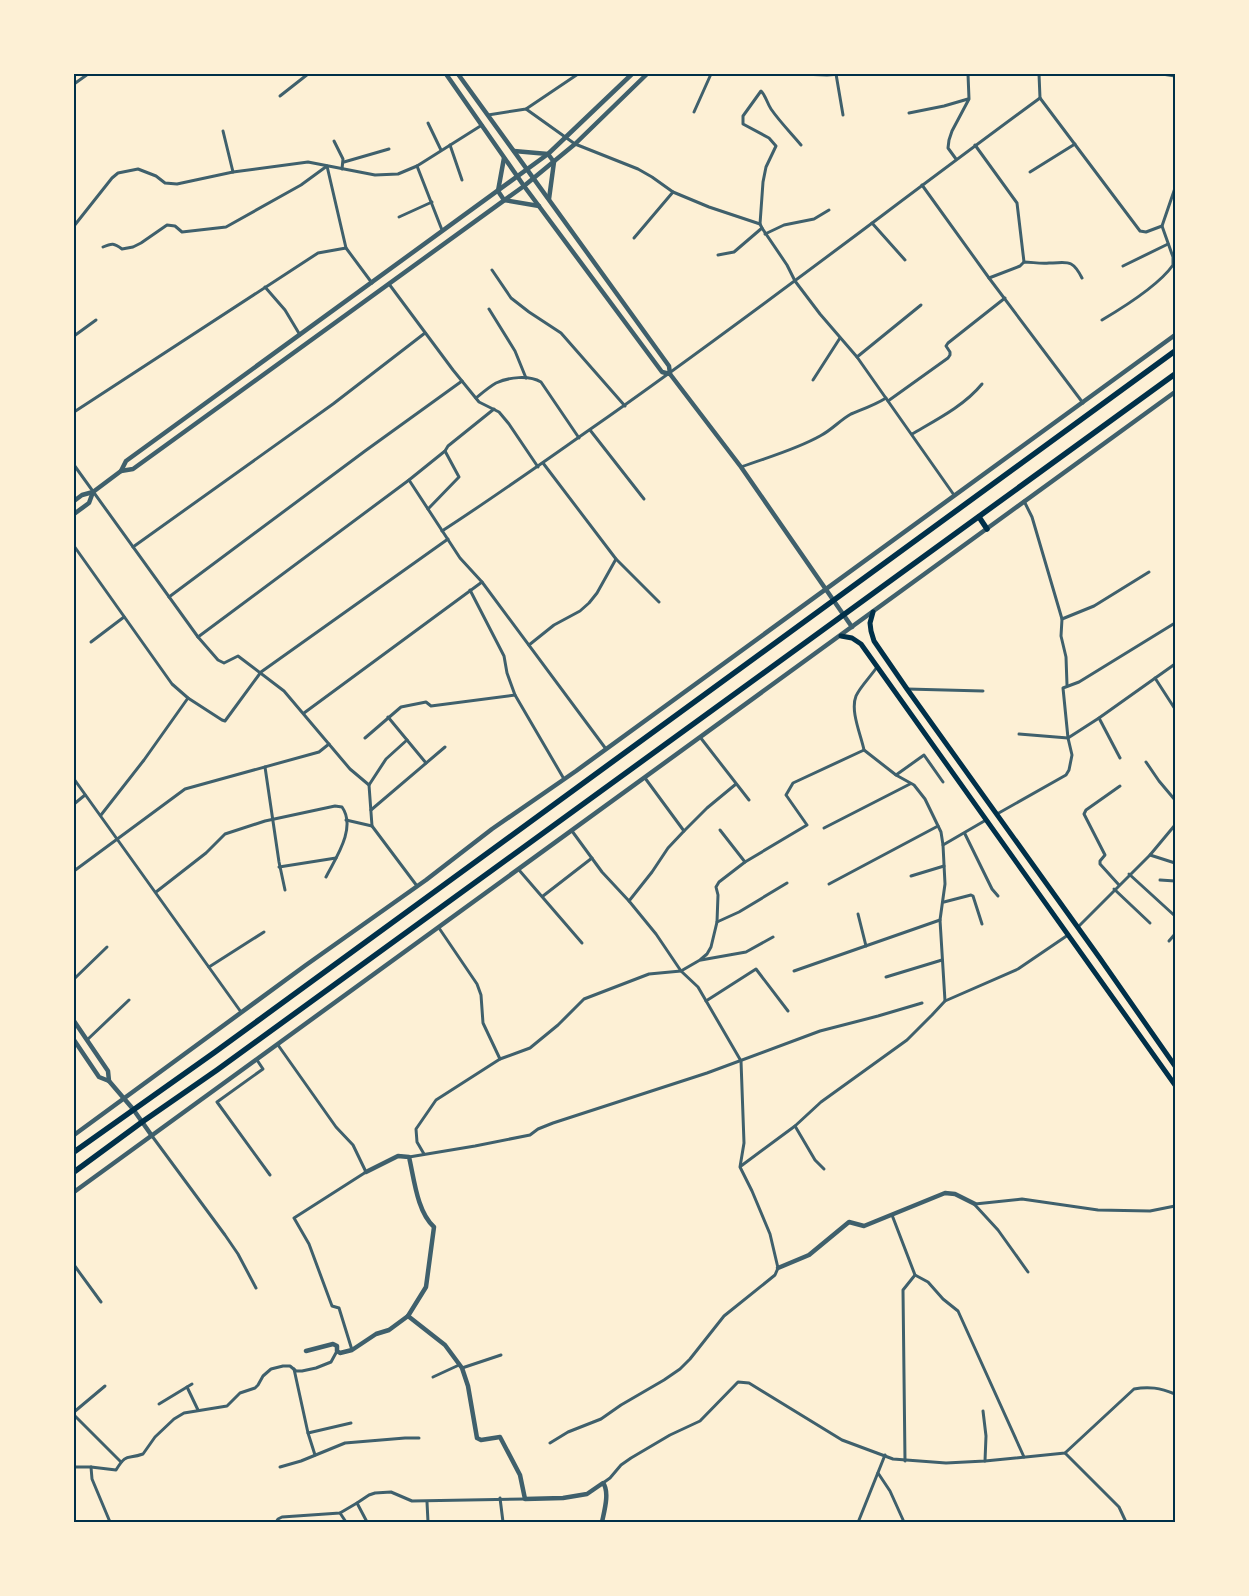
<svg xmlns="http://www.w3.org/2000/svg" width="1249" height="1596" font-family="'Work Sans',sans-serif">
<style>
.lines{fill:none;stroke-linecap:round;stroke-linejoin:round}
.minor{stroke:#3f606c;stroke-width:3}
.tertiary{stroke:#3f606c;stroke-width:4.5}
.secondary{stroke:#003049;stroke-width:5}
.trunk{stroke:#003049;stroke-width:5.5}
.neatline{fill:none;stroke:#003049;stroke-width:2}
</style>
<rect width="100%" height="100%" fill="#fdf0d5"/>
<g class="lines">
<g class="minor">
<path d="M800,74L827,75L841,74"/>
<path d="M836,74L843,115"/>
<path d="M1039,74L1040,98L1140,231L1146,232L1162,226L1175,188"/>
<path d="M1162,74L1175,76"/>
<path d="M74,84L88,74"/>
<path d="M280,96L308,74"/>
<path d="M526,109L575,144L638,169L652,177L673,192L709,207L760,224"/>
<path d="M694,112L711,74"/>
<path d="M909,113L944,106L968,99"/>
<path d="M488,115L526,109L578,74"/>
<path d="M428,123L441,150"/>
<path d="M223,131L233,172"/>
<path d="M334,141L343,159L342,169"/>
<path d="M450,145L462,180"/>
<path d="M801,145C791,133 780,122 771,109C767,103 766,96 761,91L743,116V124L769,138L776,146L766,167L763,182L760,224L762,228L787,265L795,281L820,314L857,357L954,495"/>
<path d="M975,145L1017,203L1024,262"/>
<path d="M956,159L948,148L949,140L952,131L969,99L968,74"/>
<path d="M344,162L389,149"/>
<path d="M417,166L442,230"/>
<path d="M1030,172L1075,144"/>
<path d="M922,185L989,278L1083,403"/>
<path d="M399,217L432,202"/>
<path d="M872,223L905,260"/>
<path d="M74,226L112,178L118,173L138,169L156,176L165,183L177,184L233,172L308,162L375,175L398,174L417,166L482,125"/>
<path d="M765,234L784,225L814,219L829,210"/>
<path d="M634,238L673,192"/>
<path d="M103,247C112,243 114,243 122,249L133,247L141,243L167,225L175,226L182,232L226,227L301,185L327,166L346,248L372,283"/>
<path d="M718,255L734,252L762,228"/>
<path d="M1123,266L1168,244"/>
<path d="M492,270L511,298L529,312L561,333L625,406"/>
<path d="M989,278L1020,266L1024,262C1032,262 1040,264 1049,263C1067,263 1072,258 1082,278"/>
<path d="M389,284L453,370L479,402L499,412L509,424L538,467"/>
<path d="M265,287L285,310L300,335"/>
<path d="M489,309L515,351L526,378"/>
<path d="M1102,320C1124,307 1159,285 1173,265V257L1162,226"/>
<path d="M74,336L96,320"/>
<path d="M857,357L921,305"/>
<path d="M813,380L840,338"/>
<path d="M476,398C482,393 489,387 496,383C509,377 529,375 541,382L579,438"/>
<path d="M888,401L948,358L950,355V352L946,346L948,343L1005,298"/>
<path d="M74,412L318,253L346,248"/>
<path d="M590,430L644,499"/>
<path d="M912,434C936,420 964,406 982,384"/>
<path d="M543,463L616,559L659,602"/>
<path d="M74,465L198,637L218,660L224,663L238,656L284,691L350,769L369,785L372,826L417,886"/>
<path d="M741,467C768,457 795,450 820,436C832,430 840,420 851,414C863,409 875,405 886,398"/>
<path d="M409,480L460,558L482,582L606,749"/>
<path d="M1024,501L1032,517L1062,619L1061,636L1066,657L1067,685"/>
<path d="M428,509L459,477L445,451"/>
<path d="M442,531C493,498 542,463 592,428C744,322 890,208 1040,98"/>
<path d="M74,546L172,684L188,698L222,720L225,721L261,672L448,539"/>
<path d="M133,547L333,404L425,333"/>
<path d="M470,590L504,656L507,673L515,695L564,779"/>
<path d="M169,597L365,451L462,381"/>
<path d="M1062,619L1094,606L1149,572"/>
<path d="M198,637L409,480L445,451L448,446L494,409"/>
<path d="M91,642L124,617"/>
<path d="M529,645L554,625L580,611L589,603L597,593L616,559"/>
<path d="M877,667C871,676 860,687 856,696C850,711 861,735 864,750L896,775L914,785L925,799L941,832L943,845L945,884L940,920L945,1001"/>
<path d="M1155,678L1175,709"/>
<path d="M907,689L983,691"/>
<path d="M304,713L482,582"/>
<path d="M388,717L426,763"/>
<path d="M1099,718L1120,758"/>
<path d="M1019,734L1068,738L1099,718L1175,664"/>
<path d="M700,737L749,800"/>
<path d="M365,738L401,707L426,702L431,706L515,695"/>
<path d="M1146,762L1159,781L1175,800"/>
<path d="M265,767L279,862L285,890"/>
<path d="M896,775L924,755L943,782"/>
<path d="M74,779L241,1012"/>
<path d="M369,785L386,759L407,740"/>
<path d="M74,804L85,795"/>
<path d="M371,810L445,747"/>
<path d="M997,814L1066,775L1069,770L1072,755L1068,738L1063,688L1079,682L1175,623"/>
<path d="M101,815L144,760L188,698"/>
<path d="M346,820L372,826"/>
<path d="M824,828L910,784"/>
<path d="M720,830L745,862"/>
<path d="M684,831L707,808L736,784"/>
<path d="M965,834L992,889L998,896"/>
<path d="M943,845L986,820"/>
<path d="M1150,855L1175,863"/>
<path d="M279,867L336,858"/>
<path d="M519,870L582,943"/>
<path d="M74,871L185,789L319,752L329,744"/>
<path d="M1129,874L1175,916"/>
<path d="M911,876L944,866"/>
<path d="M1160,880L1175,881"/>
<path d="M829,884L938,826"/>
<path d="M1119,885L1100,864V861L1105,855L1084,814L1086,810L1120,786"/>
<path d="M1114,889L1150,923"/>
<path d="M156,892L206,853L225,834L265,821L335,806L342,807C357,828 335,859 326,877"/>
<path d="M543,896L592,858"/>
<path d="M629,901L652,872L668,848L684,831L645,778"/>
<path d="M944,902L971,895L973,896L982,924"/>
<path d="M858,914L866,946"/>
<path d="M717,922L739,912L787,883"/>
<path d="M1078,927L1150,855L1175,825"/>
<path d="M439,928L477,984L481,995L483,1023L500,1059"/>
<path d="M1169,941L1175,934"/>
<path d="M701,960L746,952L773,937"/>
<path d="M209,967L264,932"/>
<path d="M794,971L940,920"/>
<path d="M886,977L942,960"/>
<path d="M74,979L107,947"/>
<path d="M706,1001L756,969L788,1011"/>
<path d="M87,1040L129,1000"/>
<path d="M278,1045L336,1127L353,1145L366,1172L294,1218L309,1244L332,1306L339,1308L352,1350"/>
<path d="M257,1060L263,1069L217,1102L270,1175"/>
<path d="M795,1126L815,1160L824,1169"/>
<path d="M152,1136L225,1235L238,1254L256,1288"/>
<path d="M424,1154L417,1142L416,1129L436,1100L500,1059L530,1048L558,1025L584,999L649,974L681,971L700,960L707,954L711,947L717,922L718,895L716,887L719,882L745,862L807,825L786,795L793,783L864,750"/>
<path d="M409,1157L475,1146L530,1135L538,1129L553,1123L707,1073L820,1031L878,1016L922,1003"/>
<path d="M741,1166L795,1126L821,1102L907,1040L932,1015L945,1001L1018,969L1068,935"/>
<path d="M975,1204L1022,1199L1098,1210L1150,1211L1175,1206"/>
<path d="M975,1205L998,1230L1028,1272"/>
<path d="M892,1215L915,1275L928,1282L943,1299L958,1311L1024,1457"/>
<path d="M74,1265L101,1302"/>
<path d="M462,1368L501,1355"/>
<path d="M294,1369L308,1433L315,1455"/>
<path d="M433,1377L459,1365"/>
<path d="M187,1387L198,1410"/>
<path d="M159,1404L192,1384"/>
<path d="M983,1411L986,1436L985,1461"/>
<path d="M74,1412L105,1386"/>
<path d="M74,1415L121,1462"/>
<path d="M308,1433L351,1423"/>
<path d="M550,1443L568,1432L601,1419L621,1405L664,1380L680,1369L690,1359L724,1316L775,1275L778,1268L770,1234L752,1191L740,1167L744,1143L741,1061L698,987L681,971L656,934L629,901L602,872L572,831"/>
<path d="M1065,1453L1119,1507L1126,1522"/>
<path d="M905,1461L903,1290L915,1275"/>
<path d="M74,1467H91L116,1470C127,1452 127,1460 143,1454L155,1437L174,1419L184,1413L227,1406L240,1393L255,1388L258,1385L263,1376L271,1369L283,1366H290L296,1371H302L316,1368L331,1362L337,1351"/>
<path d="M91,1467L92,1479L110,1522"/>
<path d="M280,1467L301,1461L345,1443L405,1438H419"/>
<path d="M878,1473L890,1491L904,1522"/>
<path d="M603,1483L610,1478L621,1465L631,1458L670,1435L700,1421L738,1382L749,1383L842,1440L893,1459L946,1463L985,1461L1065,1453L1134,1389C1149,1386 1160,1388 1175,1394"/>
<path d="M500,1498L503,1522"/>
<path d="M427,1502L428,1522"/>
<path d="M357,1503L367,1522"/>
<path d="M340,1513L346,1522"/>
<path d="M276,1522L278,1519L282,1517L340,1513L357,1503L369,1495L375,1493L391,1492L412,1501L525,1499"/>
<path d="M859,1522V1520L885,1455"/>
</g>
<g class="tertiary">
<path d="M446,74L524,186L662,372L670,374"/>
<path d="M458,74L669,366L670,374L741,467L852,627"/>
<path d="M514,151L548,154L554,162L549,199"/>
<path d="M504,158L498,191L504,200L539,206"/>
<path d="M121,471L133,469L524,186L575,144L647,74"/>
<path d="M74,501L82,495L93,492L121,471L126,461L548,154L632,74"/>
<path d="M74,514L89,503L93,492"/>
<path d="M74,1021L108,1071L109,1081"/>
<path d="M74,1040L99,1077L109,1081L133,1109L152,1136"/>
<path d="M74,1135L306,965L426,880L492,829L576,771L1175,335"/>
<path d="M74,1192L1175,392"/>
<path d="M778,1268L809,1255L849,1222L864,1226L945,1193L955,1194L975,1204"/>
<path d="M408,1316L445,1345L462,1368L468,1386L477,1438L481,1440L500,1437L520,1475L525,1499L563,1498L587,1494L603,1483C610,1492 604,1512 602,1522"/>
<path d="M306,1351L333,1344L337,1346V1351L340,1353L352,1350L376,1334L389,1330L408,1316L426,1287L434,1227C417,1212 414,1178 409,1157L398,1156L366,1172"/>
</g>
<g class="secondary">
<path d="M873,612L870,623L871,631L874,641L907,689L1099,957L1175,1066"/>
<path d="M841,636L852,638L861,644L1175,1085"/>
</g>
<g class="trunk">
<path d="M979,517L987,529"/>
<path d="M74,1152L215,1052L1175,351"/>
<path d="M74,1172L142,1122L217,1070L1175,374"/>
</g>
</g>
<rect width="1249" height="1596" fill="none" stroke="#fdf0d5" stroke-width="150"/>
<rect x="75" y="75" width="1099" height="1446" class="neatline"/>
</svg>
